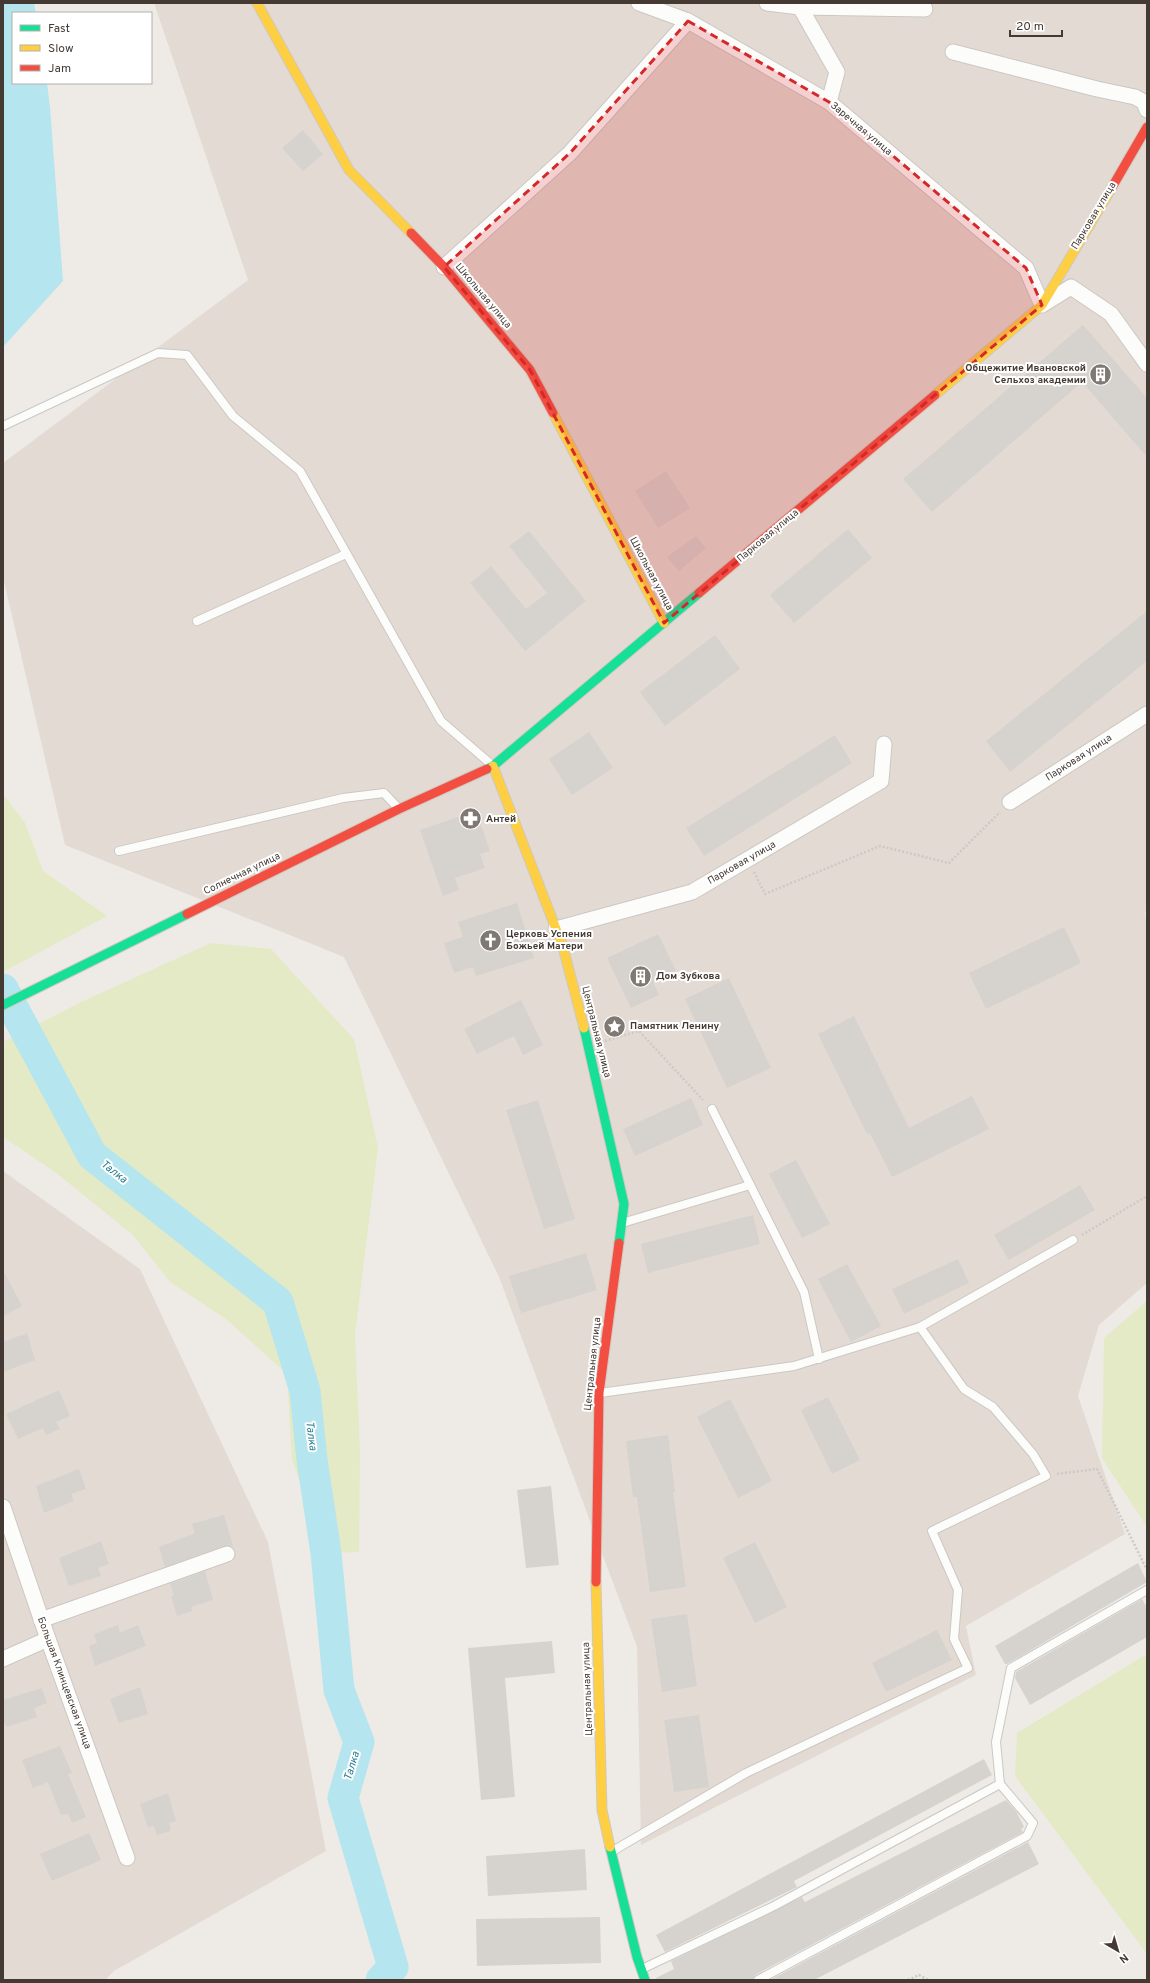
<svg xmlns="http://www.w3.org/2000/svg" width="1150" height="1983" font-family="Overpass,sans-serif">
<style>
.residential{fill:#e3dbd3}
.green{fill:#e3eac5}
.water{fill:#b5e5ee}
.lines{fill:none;stroke-linecap:round;stroke-linejoin:round}
.river{stroke:#b5e5ee;stroke-width:31}
.building{fill:#d6d2cd}
.lane-casing{stroke:#cbc7c3;stroke-width:10}
.street-casing{stroke:#cbc7c3;stroke-width:17}
.fast-casing{stroke:#d0c8be;stroke-width:11}
.slow-casing{stroke:#d0c8be;stroke-width:11}
.jam-casing{stroke:#d0c8be;stroke-width:11}
.path{stroke:#cdc9c6;stroke-width:2.5;stroke-dasharray:2 2;stroke-linecap:butt}
.lane{stroke:#fcfcfb;stroke-width:8}
.street{stroke:#fcfcfb;stroke-width:15}
.fast{stroke:#16e098;stroke-width:9}
.slow{stroke:#ffcf43;stroke-width:9}
.jam{stroke:#f24e42;stroke-width:9}
.marked{fill:#d62828;fill-opacity:0.2;stroke:#d62828;stroke-width:3;stroke-dasharray:8 5;stroke-linejoin:round}
.labels{text-anchor:middle;dominant-baseline:central;stroke-width:4;stroke-linejoin:round;paint-order:stroke}
.street-label{font-size:10px;fill:#443a33;stroke:#fff}
.poi-label{font-size:10px;font-weight:bold;fill:#443a33;stroke:#fff;text-anchor:start}
.water-label{font-size:11px;font-style:italic;fill:#257d93;stroke:#fff}
</style>
<rect width="100%" height="100%" fill="#eeebe6"/>
<g class="residential">
<path d="M154,3H1147V909L1145,912L1147,932V1283L1099,1325L1078,1396L1125,1534L966,1626L976,1675L641,1845L637,1647L499,1277L344,957L65,845L3,577V463L248,280Z"/>
<path d="M3,1171L140,1269L268,1542L326,1851L114,1971L105,1980H3Z"/>
</g>
<g class="green">
<path d="M3,794L25,823L43,871L107,916L3,972Z"/>
<path d="M211,943L271,949L354,1039L378,1148L355,1334L360,1453L359,1552L326,1553L292,1460L287,1374L226,1319L170,1282L133,1235L55,1172L3,1137V1042L79,1003Z"/>
<path d="M1147,1301V1527L1102,1458L1104,1338Z"/>
<path d="M1147,1654V1954L1015,1776L1017,1733Z"/>
</g>
<path class="water" d="M3,3H34L36,13H13V83H47L50,107L63,281L3,347Z"/>
<g class="lines">
<path class="river" d="M3,989L92,1155L278,1302L305,1391L312,1460L326,1553L339,1690L359,1742L343,1798L393,1967L381,1980"/>
</g>
<g class="building">
<path d="M303,130L323,154L303,171L282,148Z"/>
<path d="M1083,325L1147,398V457L1082,382L932,512L903,479Z"/>
<path d="M666,471L690,508L658,528L635,491Z"/>
<path d="M848,529L872,558L794,623L770,595Z"/>
<path d="M529,531L586,601L525,651L470,583L491,566L526,609L547,593L509,546Z"/>
<path d="M696,536L706,548L679,571L667,557Z"/>
<path d="M1147,611V661L1010,772L986,741Z"/>
<path d="M715,635L740,669L665,726L640,692Z"/>
<path d="M589,732L613,768L572,795L549,759Z"/>
<path d="M835,735L852,763L704,856L686,828Z"/>
<path d="M476,811L490,851L480,854L485,868L455,878L459,890L443,896L420,830Z"/>
<path d="M517,903L534,958L476,976L473,967L454,973L444,943L463,937L458,922Z"/>
<path d="M1064,927L1081,963L986,1009L969,973Z"/>
<path d="M658,934L676,971L653,982L659,995L631,1008L607,958Z"/>
<path d="M729,978L771,1068L727,1088L685,999Z"/>
<path d="M521,1000L543,1045L523,1055L514,1036L477,1054L464,1029Z"/>
<path d="M854,1016L909,1128L972,1096L989,1129L892,1177L870,1133L867,1134L818,1034Z"/>
<path d="M691,1098L703,1125L635,1156L623,1129Z"/>
<path d="M538,1100L575,1219L544,1229L506,1110Z"/>
<path d="M796,1160L830,1224L802,1238L769,1174Z"/>
<path d="M1080,1185L1095,1210L1009,1260L994,1235Z"/>
<path d="M753,1215L760,1244L648,1273L641,1244Z"/>
<path d="M586,1253L597,1290L521,1313L509,1276Z"/>
<path d="M958,1259L969,1283L904,1314L892,1289Z"/>
<path d="M847,1264L881,1326L851,1342L818,1279Z"/>
<path d="M3,1270L22,1306L3,1316Z"/>
<path d="M27,1333L35,1360L3,1372V1342Z"/>
<path d="M59,1390L70,1416L56,1422L60,1429L46,1435L43,1428L18,1439L6,1414Z"/>
<path d="M828,1397L860,1460L832,1474L801,1410Z"/>
<path d="M730,1399L772,1481L738,1498L697,1417Z"/>
<path d="M668,1435L675,1492H673L686,1587L650,1592L637,1497H633L626,1441Z"/>
<path d="M79,1469L86,1489L71,1494L74,1501L44,1513L36,1486Z"/>
<path d="M551,1486L559,1565L526,1568L517,1490Z"/>
<path d="M224,1515L233,1546H224L165,1567L159,1547L195,1533L192,1524Z"/>
<path d="M101,1541L109,1564L98,1568L101,1576L69,1586L59,1558Z"/>
<path d="M755,1542L787,1607L755,1623L723,1558Z"/>
<path d="M1138,1563L1147,1582L1007,1664H1005L995,1646Z"/>
<path d="M205,1571L213,1600L191,1607L192,1611L177,1616L171,1596L174,1595L170,1584Z"/>
<path d="M1142,1599L1147,1608V1637L1030,1705L1015,1678L1016,1672Z"/>
<path d="M687,1614L697,1686L662,1692L651,1619Z"/>
<path d="M118,1625L120,1633L138,1625L146,1646L95,1666L89,1646L97,1643L94,1634Z"/>
<path d="M937,1630L952,1660L886,1692L872,1663Z"/>
<path d="M552,1641L555,1673L505,1678L515,1797L481,1800L468,1648Z"/>
<path d="M140,1687L148,1714L119,1723L110,1699Z"/>
<path d="M42,1688L47,1703L34,1708L37,1717L6,1727L3,1719V1700Z"/>
<path d="M699,1715L709,1787L674,1792L664,1720Z"/>
<path d="M60,1746L72,1773L68,1774L86,1817L72,1823L68,1814L61,1815L48,1782L33,1788L22,1760Z"/>
<path d="M984,1759L992,1775L794,1881L797,1887L665,1952L656,1935Z"/>
<path d="M168,1793L176,1821L169,1823L171,1831L157,1835L154,1826L148,1827L140,1804Z"/>
<path d="M1006,1800L1016,1811L1024,1827L1021,1829L1023,1832L755,1975L753,1980H657L656,1978L674,1969L671,1961L802,1897L805,1902Z"/>
<path d="M89,1833L101,1860L52,1881L40,1854Z"/>
<path d="M1028,1842L1039,1864L814,1980H770Z"/>
<path d="M585,1849L587,1890L488,1896L486,1856Z"/>
<path d="M600,1917L601,1963L477,1966L476,1919Z"/>
</g>
<g class="lines">
<defs>
<g id="lane">
<path d="M3,426L158,353L187,355L233,416L300,471L441,721L492,765"/>
<path d="M197,621L346,554"/>
<path d="M119,851L343,798L384,793L399,809"/>
<path d="M712,1109L804,1292L819,1359"/>
<path d="M622,1223L750,1185"/>
<path d="M600,1393L794,1366L920,1327L1073,1240"/>
<path d="M611,1852L746,1773L968,1668L954,1639L958,1590L932,1531L1046,1476L1033,1454L993,1407L964,1389L920,1327"/>
<path d="M642,1969L774,1906L1000,1784L996,1742L1011,1668L1147,1590"/>
<path d="M758,1980L1027,1836L1033,1823L1000,1784"/>
</g>
<g id="street">
<path d="M639,3L688,21L829,102L1026,268L1042,305L1071,287L1111,314L1147,364"/>
<path d="M767,3L800,7L925,9"/>
<path d="M800,7L837,72L829,102"/>
<path d="M953,52L1097,89L1135,97L1144,102L1147,110"/>
<path d="M444,267L570,153L688,21"/>
<path d="M1010,802L1147,714"/>
<path d="M556,929L692,892L881,781L884,744"/>
<path d="M3,1507L48,1639L127,1858"/>
<path d="M41,1620L227,1554"/>
<path d="M3,1659L48,1639"/>
</g>
<g id="fast">
<path d="M487,769L493,766L699,593"/>
<path d="M3,1005L187,914"/>
<path d="M584,1028L624,1204L619,1243"/>
<path d="M610,1847L637,1957L645,1980"/>
</g>
<g id="slow">
<path d="M257,3L349,170L411,233"/>
<path d="M935,395L1042,305L1111,189"/>
<path d="M553,413L664,623"/>
<path d="M493,766L563,947L584,1028"/>
<path d="M596,1582L602,1810L610,1847"/>
</g>
<g id="jam">
<path d="M1111,189L1147,127"/>
<path d="M411,233L444,267L530,370L553,413"/>
<path d="M699,593L935,395"/>
<path d="M187,914L399,809L487,769"/>
<path d="M596,1582L599,1393L619,1243"/>
</g>
</defs>
<use href="#lane" class="lane-casing"/>
<use href="#street" class="street-casing"/>
<use href="#fast" class="fast-casing"/>
<use href="#slow" class="slow-casing"/>
<use href="#jam" class="jam-casing"/>
<g class="path">
<path d="M754,872L765,894L880,846L949,863L1000,812"/>
<path d="M605,1041L639,1031L703,1100"/>
<path d="M1082,1235L1147,1196"/>
<path d="M1057,1474L1097,1469L1147,1570"/>
<path d="M908,1980L919,1975L928,1980"/>
</g>
<use href="#lane" class="lane"/>
<use href="#street" class="street"/>
<use href="#fast" class="fast"/>
<use href="#slow" class="slow"/>
<use href="#jam" class="jam"/>
</g>
<path class="marked" d="M688,21L829,102L1026,268L1042,305L664,623L530,370L444,267L570,153Z"/>
<defs>
<symbol id="building-disc" viewBox="-11 -11 22 22"><circle r="9.5" fill="#807872" stroke="#fff"/><path d="M-4-6H4V6H1V3H-1V6H-4ZM-2.5-4.3h1.7v1.8h-1.7ZM.8-4.3h1.7v1.8H.8ZM-2.5-1h1.7V.8h-1.7ZM.8-1h1.7V.8H.8Z" fill="#fff"/></symbol>
<symbol id="pharmacy-disc" viewBox="-11 -11 22 22"><circle r="9.5" fill="#807872" stroke="#fff"/><path d="M-2-6h4v4h4v4h-4v4h-4v-4h-4v-4h4Z" fill="#fff"/></symbol>
<symbol id="church-disc" viewBox="-11 -11 22 22"><circle r="9.5" fill="#807872" stroke="#fff"/><path d="M-1.2-6h2.4v3.5h3.3v2.4h-3.3V6h-2.4V-.1h-3.3v-2.4h3.3Z" fill="#fff"/></symbol>
<symbol id="sight-disc" viewBox="-11 -11 22 22"><circle r="9.5" fill="#807872" stroke="#fff"/><path d="M0-6L1.8-2.2L6-1.7L2.9 1.2L3.7 5.4L0 3.3L-3.7 5.4L-2.9 1.2L-6-1.7L-1.8-2.2Z" fill="#fff"/></symbol>
</defs>
<g fill-rule="evenodd">
<use href="#building-disc" x="1088" y="362" width="25" height="25"/>
<use href="#pharmacy-disc" x="458" y="806" width="25" height="25"/>
<use href="#church-disc" x="478" y="928" width="25" height="25"/>
<use href="#building-disc" x="628" y="964" width="25" height="25"/>
<use href="#sight-disc" x="602" y="1014" width="25" height="25"/>
</g>
<g class="labels">
<g class="street-label">
<text transform="translate(861 129) rotate(40)">Заречная улица</text>
<text transform="translate(1094 216) rotate(-59)">Парковая улица</text>
<text transform="translate(483 296) rotate(50)">Школьная улица</text>
<text transform="translate(768 536) rotate(-40)">Парковая улица</text>
<text transform="translate(651 574) rotate(62)">Школьная улица</text>
<text transform="translate(1079 758) rotate(-33)">Парковая улица</text>
<text transform="translate(742 863) rotate(-30)">Парковая улица</text>
<text transform="translate(242 874) rotate(-26)">Солнечная улица</text>
<text transform="translate(596 1032) rotate(76)">Центральная улица</text>
<text transform="translate(593 1364) rotate(-84)">Центральная улица</text>
<text transform="translate(64 1683) rotate(70)">Большая Клинцевская улица</text>
<text transform="translate(588 1689) rotate(-92)">Центральная улица</text>
</g>
<g class="poi-label">
<text x="1086" y="368" text-anchor="end">Общежитие Ивановской<tspan x="1086" dy="12">Сельхоз академии</tspan></text>
<text x="486" y="819">Антей</text>
<text x="506" y="934">Церковь Успения<tspan x="506" dy="12">Божьей Матери</tspan></text>
<text x="656" y="976">Дом Зубкова</text>
<text x="630" y="1026">Памятник Ленину</text>
</g>
<g class="water-label">
<text transform="translate(114 1172) rotate(38)">Талка</text>
<text transform="translate(311 1436) rotate(83)">Талка</text>
<text transform="translate(352 1766) rotate(-73)">Талка</text>
</g>
</g>
<rect width="1150" height="1983" fill="none" stroke="#443a33" stroke-width="8"/>
<rect x="12" y="12" width="140" height="72" fill="#ffffff" stroke="#b4b0ad"/>
<rect x="20" y="25" width="20" height="6" fill="#16e098" stroke="#b4b0ad"/>
<text x="48" y="32" font-size="12" fill="#443a33">Fast</text>
<rect x="20" y="45" width="20" height="6" fill="#ffcf43" stroke="#b4b0ad"/>
<text x="48" y="52" font-size="12" fill="#443a33">Slow</text>
<rect x="20" y="65" width="20" height="6" fill="#f24e42" stroke="#b4b0ad"/>
<text x="48" y="72" font-size="12" fill="#443a33">Jam</text>
<g transform="translate(1118 1951) rotate(142)" stroke="#ffffff" stroke-width="3" paint-order="stroke">
<path d="M0-3L7 15L0 10L-7 15Z" fill="#443a33"/>
<text y="-6" font-size="11" font-weight="bold" text-anchor="middle" fill="#443a33">N</text>
</g>
<path d="M1010 30v6h52v-6" fill="none" stroke="#443a33" stroke-width="2"/>
<text x="1016" y="30" font-size="12" fill="#443a33" stroke="#ffffff" stroke-width="3" paint-order="stroke">20 m</text>
</svg>
